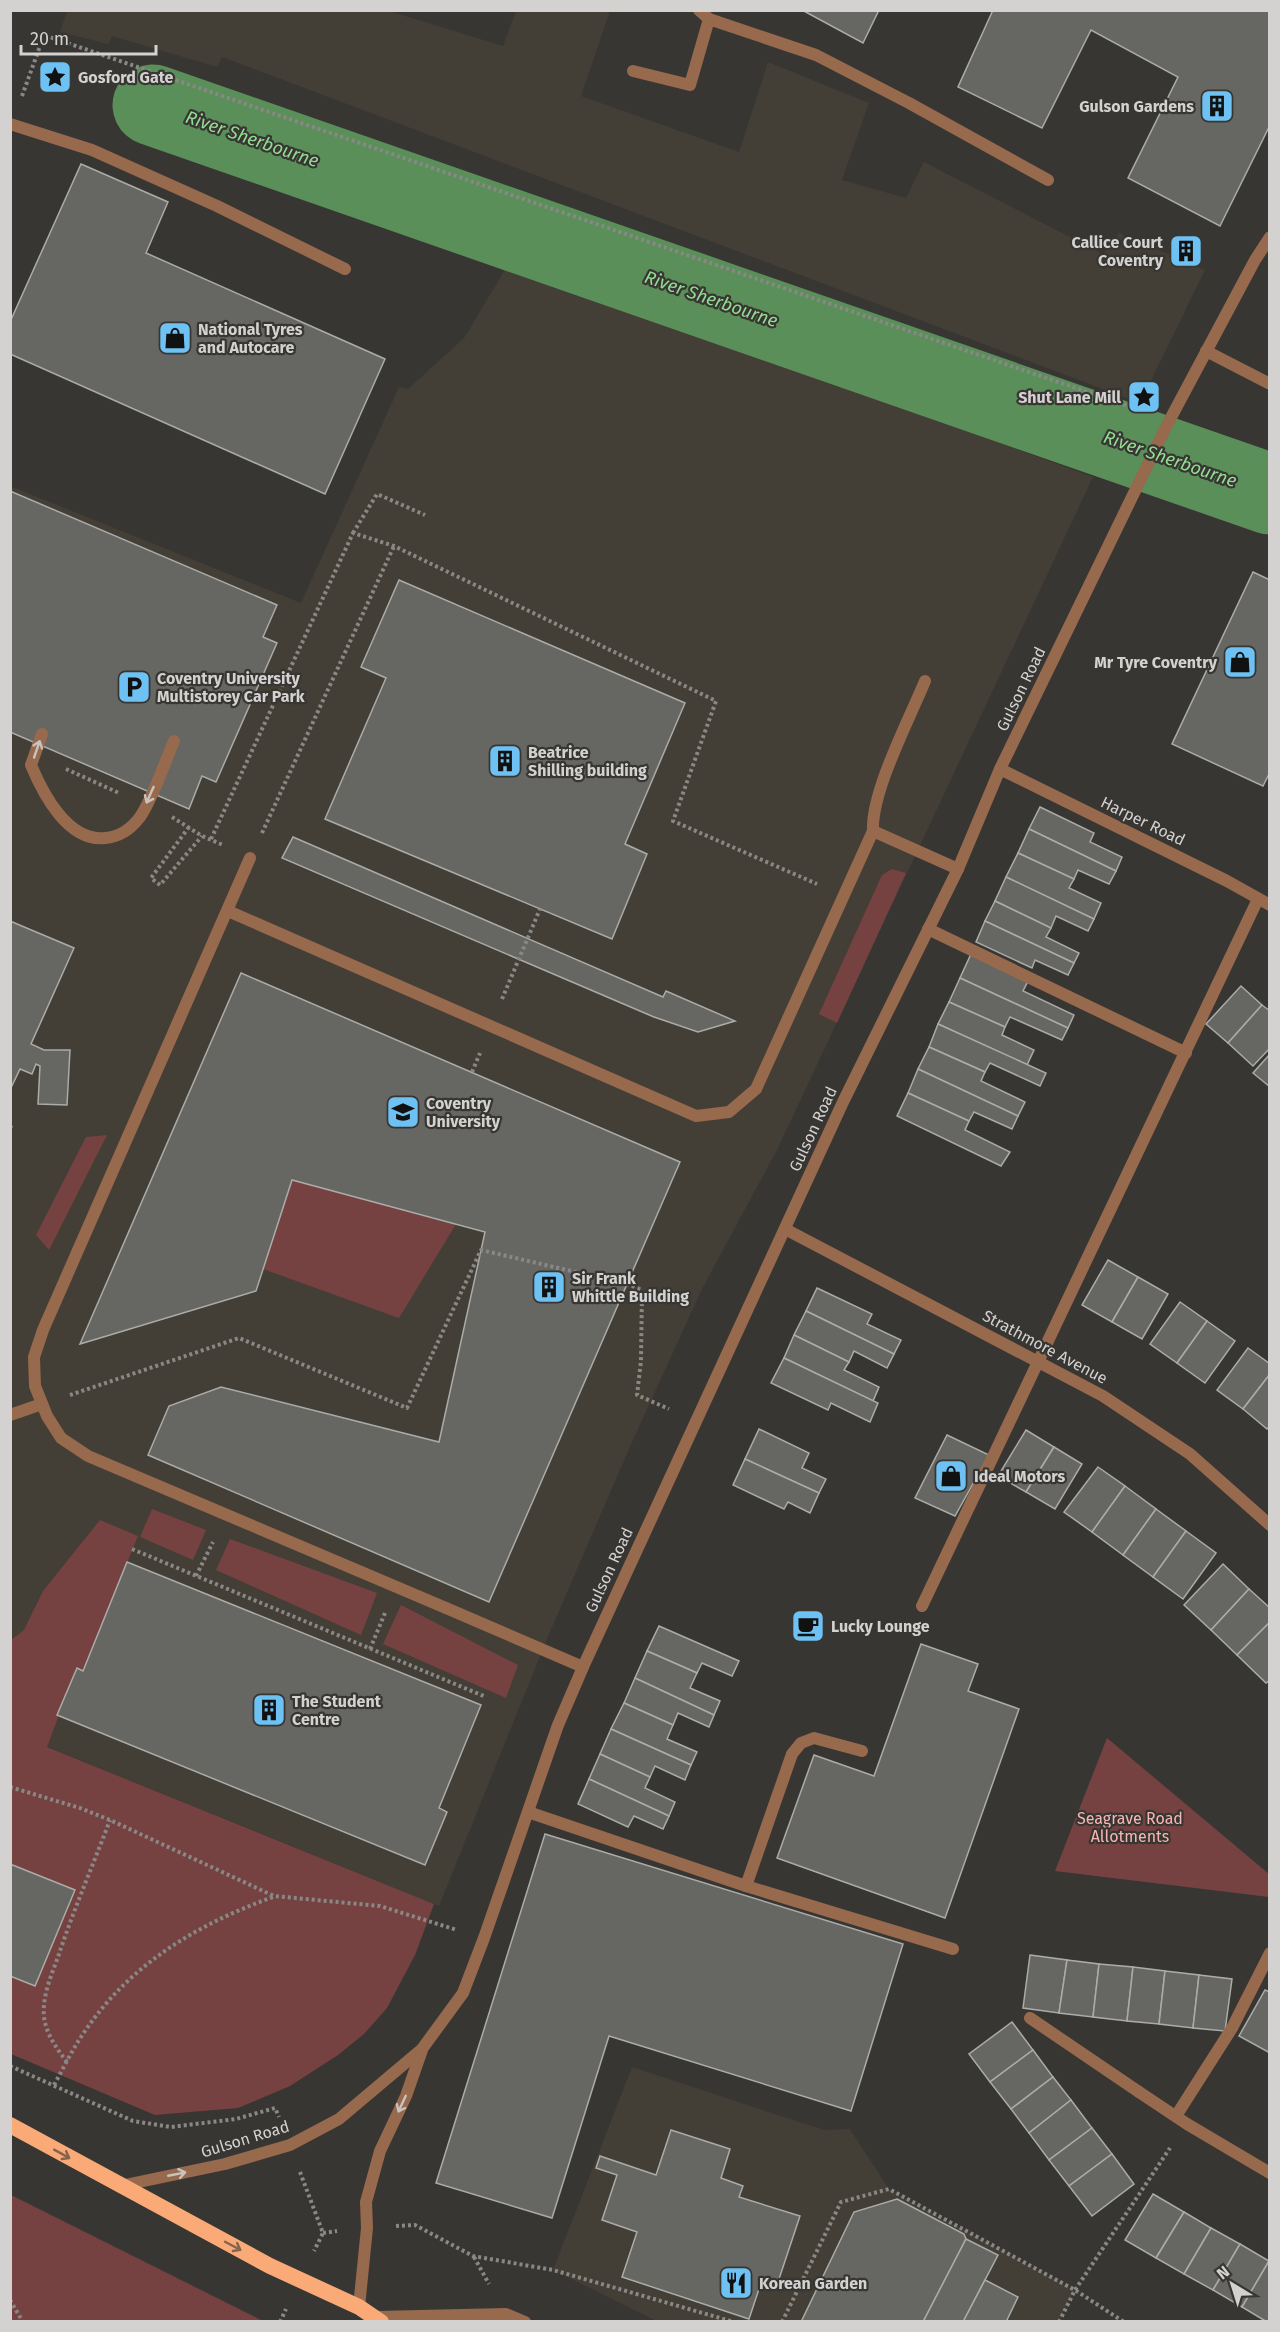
<svg xmlns="http://www.w3.org/2000/svg" width="1280" height="2332" font-family="'Fira Sans',sans-serif">
<style>
.built{fill:#433e36}
.green{fill:#764241}
.lines{fill:none;stroke-linecap:round;stroke-linejoin:round}
.river{stroke:#5a8f5a;stroke-width:81}
.building{fill:#666763;stroke:#abaca8;stroke-width:1.5}
.path{stroke:#898885;stroke-width:4;stroke-dasharray:3 3;stroke-linecap:butt}
.service{stroke:#97694d;stroke-width:12}
.pedestrian{stroke:#97694d;stroke-width:12}
.minor{stroke:#97694d;stroke-width:12}
.trunk{stroke:#f9aa77;stroke-width:16}
.oneway{stroke:#cac2bc}
.oneway2{stroke:#85644e}
.labels{text-anchor:middle;dominant-baseline:central;stroke-width:4.5;stroke-linejoin:round;paint-order:stroke}
.poi-label{font-size:16px;font-weight:bold;fill:#d3d2d0;stroke:#383633;text-anchor:start}
.street-label{font-size:16px;fill:#d3d2d0;stroke:#383633}
.park-label{font-size:16px;fill:#f7b6b3;stroke:#383633}
.water-label{font-size:18px;font-style:italic;fill:#92dd91;stroke:#383633}
</style>
<rect width="100%" height="100%" fill="#383633"/>
<g class="built">
<path d="M389,11L503,46L516,11H610L581,96L739,152L768,62L869,103L842,180L906,198L924,162L1103,254L1119,233L1205,270L1140,403L222,57L217,67L112,36L108,44L60,32L67,11Z"/>
<path d="M510,261L778,362L1093,477L777,1150L703,1287L632,1442L547,1639L439,1906L11,1732L10,486L301,603L399,387L408,389L464,338Z"/>
<path d="M632,2067L824,2130L850,2129L889,2189L1075,2290L1059,2321L659,2322L553,2270Z"/>
</g>
<g class="green">
<path d="M892,869L906,873L837,1023L819,1014L882,875Z"/>
<path d="M107,1135L49,1250L36,1235L86,1137Z"/>
<path d="M292,1180L456,1224L399,1318L263,1269Z"/>
<path d="M152,1509L206,1530L193,1560L140,1537Z"/>
<path d="M100,1520L138,1536L83,1671L76,1669L47,1747L434,1904L415,1955L387,2008L364,2034L338,2055L290,2086L238,2108L155,2115L11,2054V1640L24,1630L43,1591Z"/>
<path d="M230,1539L377,1593L361,1635L216,1570Z"/>
<path d="M401,1605L518,1665L506,1698L383,1644Z"/>
<path d="M1107,1738L1269,1874V1897L1055,1871Z"/>
<path d="M11,2195L263,2321H11Z"/>
</g>
<g class="lines">
<path class="river" d="M153,105L1270,494"/>
</g>
<g class="building">
<path d="M802,10H879L863,43Z"/>
<path d="M993,10H1270V125L1220,226L1128,178L1178,77L1091,30L1042,128L958,87Z"/>
<path d="M81,164L168,202L146,253L385,359L325,494L10,354V322Z"/>
<path d="M1178,241L1198,252L1193,261L1173,251Z"/>
<path d="M10,491L277,605L263,637L277,643L216,782L202,776L189,809L10,732Z"/>
<path d="M1253,572L1270,580V772L1263,786L1172,744Z"/>
<path d="M399,580L685,703L625,844L647,854L612,939L325,819L386,678L361,667Z"/>
<path d="M1040,807L1094,833L1090,842L1122,857L1116,871L1029,829Z"/>
<path d="M1029,829L1116,871L1109,884L1078,870L1074,879L1018,853Z"/>
<path d="M293,837L663,997L666,991L735,1021L698,1032L654,1017L282,858Z"/>
<path d="M1018,853L1074,879L1069,888L1101,903L1094,919L1006,877Z"/>
<path d="M1006,877L1094,919L1088,931L1056,916L1051,928L995,901Z"/>
<path d="M995,901L1051,928L1046,937L1079,953L1074,963L985,921Z"/>
<path d="M10,921L74,948L31,1044L44,1050H70L67,1105L38,1104L40,1066L36,1064L32,1074L20,1069L10,1090Z"/>
<path d="M985,921L1074,963L1068,975L1035,960L1032,968L976,942Z"/>
<path d="M971,954L1028,981L1023,991L1074,1015L1068,1028L960,978Z"/>
<path d="M241,973L680,1162L489,1602L148,1455L169,1406L221,1387L439,1442L485,1232L292,1180L256,1291L80,1344Z"/>
<path d="M960,978L1068,1028L1062,1040L1010,1017L1005,1027L949,1002Z"/>
<path d="M1241,986L1262,1005L1228,1043L1206,1024Z"/>
<path d="M949,1002L1005,1027L1002,1035L1034,1050L1027,1065L938,1024Z"/>
<path d="M1262,1005L1270,1011V1048L1253,1066L1228,1043Z"/>
<path d="M938,1024L1046,1073L1040,1086L990,1063L985,1072L929,1047Z"/>
<path d="M929,1047L985,1072L981,1081L1025,1102L1018,1116L918,1069Z"/>
<path d="M1270,1054V1087L1253,1073Z"/>
<path d="M918,1069L1018,1116L1012,1129L974,1112L969,1121L908,1093Z"/>
<path d="M908,1093L969,1121L965,1130L1010,1152L1001,1166L897,1116Z"/>
<path d="M1108,1260L1138,1277L1112,1322L1082,1305Z"/>
<path d="M1138,1277L1168,1294L1142,1339L1112,1322Z"/>
<path d="M817,1288L872,1314L867,1324L901,1340L894,1354L806,1311Z"/>
<path d="M1180,1302L1207,1321L1177,1363L1150,1344Z"/>
<path d="M806,1311L894,1354L887,1368L854,1351L849,1362L794,1335Z"/>
<path d="M1207,1321L1235,1341L1205,1383L1177,1363Z"/>
<path d="M794,1335L849,1362L844,1370L879,1387L873,1401L784,1358Z"/>
<path d="M1248,1348L1270,1364V1374L1243,1409L1217,1390Z"/>
<path d="M784,1358L878,1403L870,1422L831,1403L828,1410L771,1383Z"/>
<path d="M1270,1374V1426L1267,1429L1243,1409Z"/>
<path d="M759,1429L809,1453L802,1468L826,1479L819,1493L745,1459Z"/>
<path d="M1026,1430L1054,1447L1026,1492L998,1476Z"/>
<path d="M947,1435L989,1455L955,1516L915,1498Z"/>
<path d="M1054,1447L1082,1464L1055,1509L1026,1492Z"/>
<path d="M745,1459L819,1493L810,1513L788,1502L784,1509L733,1485Z"/>
<path d="M1098,1467L1125,1486L1092,1532L1064,1512Z"/>
<path d="M1125,1486L1156,1509L1123,1555L1092,1532Z"/>
<path d="M1156,1509L1186,1531L1153,1577L1123,1555Z"/>
<path d="M1186,1531L1216,1553L1183,1599L1153,1577Z"/>
<path d="M127,1562L481,1705L439,1808L447,1812L425,1865L57,1715L77,1668L83,1671Z"/>
<path d="M1223,1564L1249,1589L1211,1630L1184,1605Z"/>
<path d="M1249,1589L1270,1608V1622L1237,1655L1211,1630Z"/>
<path d="M1270,1622V1680L1266,1683L1237,1655Z"/>
<path d="M659,1626L739,1661L732,1676L702,1663L697,1673L647,1651Z"/>
<path d="M921,1644L978,1664L968,1691L1019,1709L945,1918L777,1858L814,1755L874,1776Z"/>
<path d="M647,1651L697,1673L690,1688L720,1701L714,1715L635,1678Z"/>
<path d="M635,1678L714,1715L709,1727L678,1713L673,1725L624,1703Z"/>
<path d="M624,1703L673,1725L667,1739L697,1752L691,1765L611,1729Z"/>
<path d="M611,1729L691,1765L685,1780L655,1766L650,1777L600,1754Z"/>
<path d="M600,1754L650,1777L645,1788L675,1802L669,1816L589,1779Z"/>
<path d="M589,1779L669,1816L663,1829L634,1816L628,1827L578,1804Z"/>
<path d="M545,1834L903,1944L851,2111L609,2036L552,2218L436,2183Z"/>
<path d="M10,1864L75,1890L35,1986L10,1976Z"/>
<path d="M1030,1955L1067,1960L1059,2013L1023,2008Z"/>
<path d="M1067,1960L1099,1964L1093,2017L1059,2013Z"/>
<path d="M1099,1964L1133,1967L1127,2021L1093,2017Z"/>
<path d="M1133,1967L1165,1971L1159,2024L1127,2021Z"/>
<path d="M1165,1971L1199,1975L1193,2028L1159,2024Z"/>
<path d="M1199,1975L1232,1979L1225,2031L1193,2028Z"/>
<path d="M1265,1990L1270,1992V2053L1239,2036Z"/>
<path d="M1012,2022L1033,2050L990,2082L969,2054Z"/>
<path d="M1033,2050L1053,2077L1011,2109L990,2082Z"/>
<path d="M1053,2077L1071,2100L1029,2133L1011,2109Z"/>
<path d="M1071,2100L1092,2128L1049,2160L1029,2133Z"/>
<path d="M1092,2128L1112,2154L1069,2186L1049,2160Z"/>
<path d="M671,2130L730,2149L721,2178L743,2186L739,2197L800,2216L778,2282L763,2277L749,2319L622,2277L637,2232L602,2220L617,2175L596,2168L600,2156L656,2175Z"/>
<path d="M1112,2154L1134,2184L1092,2216L1069,2186Z"/>
<path d="M1153,2194L1184,2212L1156,2258L1125,2240Z"/>
<path d="M897,2199L964,2234L966,2239L923,2322H801L854,2212Z"/>
<path d="M1184,2212L1211,2228L1184,2274L1156,2258Z"/>
<path d="M1211,2228L1240,2244L1213,2290L1184,2274Z"/>
<path d="M966,2239L998,2255L963,2322H923Z"/>
<path d="M1240,2244L1269,2261L1242,2307L1213,2290Z"/>
<path d="M1269,2261L1270,2322H1267L1242,2307Z"/>
<path d="M985,2280L1018,2297L1006,2322H963Z"/>
</g>
<g class="lines">
<g class="path">
<path d="M22,96L44,35L1143,411"/>
<path d="M353,533L377,494L425,515"/>
<path d="M66,769L119,793"/>
<path d="M172,817L202,836L223,845"/>
<path d="M189,827L151,878L160,885L202,836"/>
<path d="M262,833L394,546"/>
<path d="M211,839L353,533L394,546L716,701L673,821L817,884"/>
<path d="M502,999L540,909"/>
<path d="M472,1072L480,1053"/>
<path d="M10,1128L12,1124"/>
<path d="M70,1395L239,1338L407,1408L481,1250L627,1284L642,1290L641,1361L637,1395L669,1409"/>
<path d="M132,1549L486,1697"/>
<path d="M196,1576L213,1542"/>
<path d="M370,1649L385,1613"/>
<path d="M10,1787L80,1808L110,1820L274,1896L380,1906L457,1930"/>
<path d="M67,2062C57,2049 46,2034 44,2017C42,1995 52,1974 59,1954C74,1909 93,1865 110,1820"/>
<path d="M10,2066L133,2121L171,2127L236,2119L275,2108L279,2117"/>
<path d="M54,2085C63,2069 71,2052 81,2037C127,1966 195,1925 273,1897"/>
<path d="M300,2172L323,2233L314,2251"/>
<path d="M396,2226L415,2225L473,2256L553,2270L734,2322"/>
<path d="M323,2233L337,2231"/>
<path d="M474,2257L489,2284"/>
<path d="M10,2300L23,2322"/>
<path d="M280,2322L286,2309"/>
<path d="M782,2322L841,2202L889,2189L1075,2290L1124,2322"/>
<path d="M1059,2322L1075,2290L1170,2148"/>
</g>
<g class="service">
<path d="M709,19L816,55L909,103L1048,180"/>
<path d="M633,71L690,85L709,19L699,10"/>
<path d="M10,124L92,150L217,206L345,269"/>
<path d="M1206,351L1270,384"/>
<path d="M925,681C909,720 871,792 873,831L958,869"/>
<path d="M42,734L31,765C43,794 68,842 105,838C119,837 131,829 140,817C152,800 165,762 174,741"/>
<path d="M228,911L696,1116L729,1112L756,1089L873,831"/>
<path d="M928,929L1186,1053"/>
<path d="M922,1606L1258,899"/>
<path d="M446,1608L583,1667"/>
<path d="M528,1812L746,1886L953,1949"/>
<path d="M746,1886L792,1754L801,1743L814,1738L862,1751"/>
<path d="M1030,2018L1139,2092"/>
<path d="M1176,2116L1232,2028L1270,1953"/>
<path d="M377,2317L506,2314L525,2322"/>
</g>
<g class="pedestrian">
<path d="M250,858L43,1330L34,1357L35,1386L47,1416L61,1438L88,1456L446,1608"/>
<path d="M10,1415L42,1404"/>
</g>
<g class="minor">
<path d="M1000,769L1227,881L1270,905"/>
<path d="M785,1229L1103,1396L1190,1454L1270,1525"/>
<path d="M1139,2092L1187,2124L1270,2173"/>
<path d="M120,2186L225,2164L290,2145L339,2119L422,2049L463,1993L484,1938L558,1725L583,1667L843,1102L958,869L1000,769L1167,425L1255,260L1270,237"/>
<path d="M359,2307L367,2228L366,2202L380,2151L406,2096L422,2050"/>
</g>
<path class="trunk" d="M10,2125L270,2266L359,2307L381,2322"/>
</g>
<defs><path id="oneway-shaft" d="M-6 0H5M1.5-3L5.5 0L1.5 3" fill="none" stroke-width="1.6" stroke-linecap="round" stroke-linejoin="round" transform="scale(1.5)"/></defs>
<g class="oneway">
<use href="#oneway-shaft" transform="translate(37 749) rotate(-71)"/>
<use href="#oneway-shaft" transform="translate(150 795) rotate(114)"/>
<use href="#oneway-shaft" transform="translate(402 2104) rotate(115)"/>
<use href="#oneway-shaft" transform="translate(177 2174) rotate(-11)"/>
</g>
<g class="oneway2">
<use href="#oneway-shaft" transform="translate(62 2154) rotate(29)"/>
<use href="#oneway-shaft" transform="translate(233 2246) rotate(28)"/>
</g>
<defs>
<symbol id="sight-square" viewBox="-11 -11 22 22"><rect x="-9" y="-9" width="18" height="18" rx="4" fill="#6ec2f3" stroke="#383633"/><path d="M0-6L1.8-2.2L6-1.7L2.9 1.2L3.7 5.4L0 3.3L-3.7 5.4L-2.9 1.2L-6-1.7L-1.8-2.2Z" fill="#111"/></symbol>
<symbol id="building-square" viewBox="-11 -11 22 22"><rect x="-9" y="-9" width="18" height="18" rx="4" fill="#6ec2f3" stroke="#383633"/><path d="M-4-6H4V6H1V3H-1V6H-4ZM-2.5-4.3h1.7v1.8h-1.7ZM.8-4.3h1.7v1.8H.8ZM-2.5-1h1.7V.8h-1.7ZM.8-1h1.7V.8H.8Z" fill="#111"/></symbol>
<symbol id="shop-square" viewBox="-11 -11 22 22"><rect x="-9" y="-9" width="18" height="18" rx="4" fill="#6ec2f3" stroke="#383633"/><path d="M-5-2.5h2.3a2.7 3.5 0 0 1 5.4 0H5L5.5 6h-11ZM-1.5-2.5h3a1.5 2.3 0 0 0-3 0Z" fill="#111"/></symbol>
<symbol id="parking-square" viewBox="-11 -11 22 22"><rect x="-9" y="-9" width="18" height="18" rx="4" fill="#6ec2f3" stroke="#383633"/><path d="M-3.5-5.5H1a3.5 3.5 0 0 1 0 7H-1V5.5H-3.5ZM-1-3.4V-.6H.8a1.4 1.4 0 0 0 0-2.8Z" fill="#111"/></symbol>
<symbol id="university-square" viewBox="-11 -11 22 22"><rect x="-9" y="-9" width="18" height="18" rx="4" fill="#6ec2f3" stroke="#383633"/><path d="M0-5L7-2L0 1L-7-2ZM-4 1L0 2.5L4 1V4Q0 6-4 4Z" fill="#111"/></symbol>
<symbol id="cafe-square" viewBox="-11 -11 22 22"><rect x="-9" y="-9" width="18" height="18" rx="4" fill="#6ec2f3" stroke="#383633"/><path d="M-5.5-4.5H6V0H3Q3 3.5 0 3.5H-2.5Q-5.5 3.5-5.5 0ZM3-3.2v2h1.7v-2ZM-6 4.5H4V6H-6Z" fill="#111"/></symbol>
<symbol id="restaurant-square" viewBox="-11 -11 22 22"><rect x="-9" y="-9" width="18" height="18" rx="4" fill="#6ec2f3" stroke="#383633"/><path d="M-5-6h1v4h1v-4h1v4h1v-4h1v5L-1.5 .5V6h-2V.5L-5-1ZM5-6V6H3V1.5H1.5Q1.5-4 5-6Z" fill="#111"/></symbol>
</defs>
<g fill-rule="evenodd">
<use href="#sight-square" x="36" y="58" width="38" height="38"/>
<use href="#building-square" x="1198" y="87" width="38" height="38"/>
<use href="#building-square" x="1167" y="232" width="38" height="38"/>
<use href="#shop-square" x="156" y="319" width="38" height="38"/>
<use href="#sight-square" x="1125" y="378" width="38" height="38"/>
<use href="#shop-square" x="1221" y="643" width="38" height="38"/>
<use href="#parking-square" x="115" y="668" width="38" height="38"/>
<use href="#building-square" x="486" y="742" width="38" height="38"/>
<use href="#university-square" x="384" y="1093" width="38" height="38"/>
<use href="#building-square" x="530" y="1268" width="38" height="38"/>
<use href="#shop-square" x="932" y="1457" width="38" height="38"/>
<use href="#cafe-square" x="789" y="1607" width="38" height="38"/>
<use href="#building-square" x="250" y="1691" width="38" height="38"/>
<use href="#restaurant-square" x="717" y="2264" width="38" height="38"/>
</g>
<g class="labels">
<g class="poi-label">
<text x="78" y="77">Gosford Gate</text>
<text x="1194" y="106" text-anchor="end">Gulson Gardens</text>
<text x="1163" y="242" text-anchor="end">Callice Court<tspan x="1163" dy="18">Coventry</tspan></text>
<text x="198" y="329">National Tyres<tspan x="198" dy="18">and Autocare</tspan></text>
<text x="1121" y="397" text-anchor="end">Shut Lane Mill</text>
<text x="1217" y="662" text-anchor="end">Mr Tyre Coventry</text>
<text x="157" y="678">Coventry University<tspan x="157" dy="18">Multistorey Car Park</tspan></text>
<text x="528" y="752">Beatrice<tspan x="528" dy="18">Shilling building</tspan></text>
<text x="426" y="1103">Coventry<tspan x="426" dy="18">University</tspan></text>
<text x="572" y="1278">Sir Frank<tspan x="572" dy="18">Whittle Building</tspan></text>
<text x="974" y="1476">Ideal Motors</text>
<text x="831" y="1626">Lucky Lounge</text>
<text x="292" y="1701">The Student<tspan x="292" dy="18">Centre</tspan></text>
<text x="759" y="2283">Korean Garden</text>
</g>
<g class="street-label">
<text transform="translate(1021 689) rotate(-64)">Gulson Road</text>
<text transform="translate(1143 821) rotate(26)">Harper Road</text>
<text transform="translate(813 1129) rotate(-65)">Gulson Road</text>
<text transform="translate(1045 1347) rotate(28)">Strathmore Avenue</text>
<text transform="translate(609 1570) rotate(-65)">Gulson Road</text>
<text transform="translate(245 2139) rotate(-17)">Gulson Road</text>
</g>
<g class="park-label">
<text x="1130" y="1818">Seagrave Road<tspan x="1130" dy="18">Allotments</tspan></text>
</g>
<g class="water-label">
<text transform="translate(252 139) rotate(19)">River Sherbourne</text>
<text transform="translate(711 299) rotate(19)">River Sherbourne</text>
<text transform="translate(1170 459) rotate(19)">River Sherbourne</text>
</g>
</g>
<rect width="1280" height="2332" fill="none" stroke="#d3d2d0" stroke-width="24"/>
<g transform="translate(1232 2284) rotate(322)" stroke="#383633" stroke-width="4.5" paint-order="stroke">
<path d="M0-4.5L10 22L0 15L-10 22Z" fill="#d3d2d0"/>
<text y="-9" font-size="16" font-weight="bold" text-anchor="middle" fill="#d3d2d0">N</text>
</g>
<path d="M21 45v9h135v-9" fill="none" stroke="#d3d2d0" stroke-width="3"/>
<text x="30" y="45" font-size="18" fill="#d3d2d0" stroke="#383633" stroke-width="4.5" paint-order="stroke">20 m</text>
</svg>
